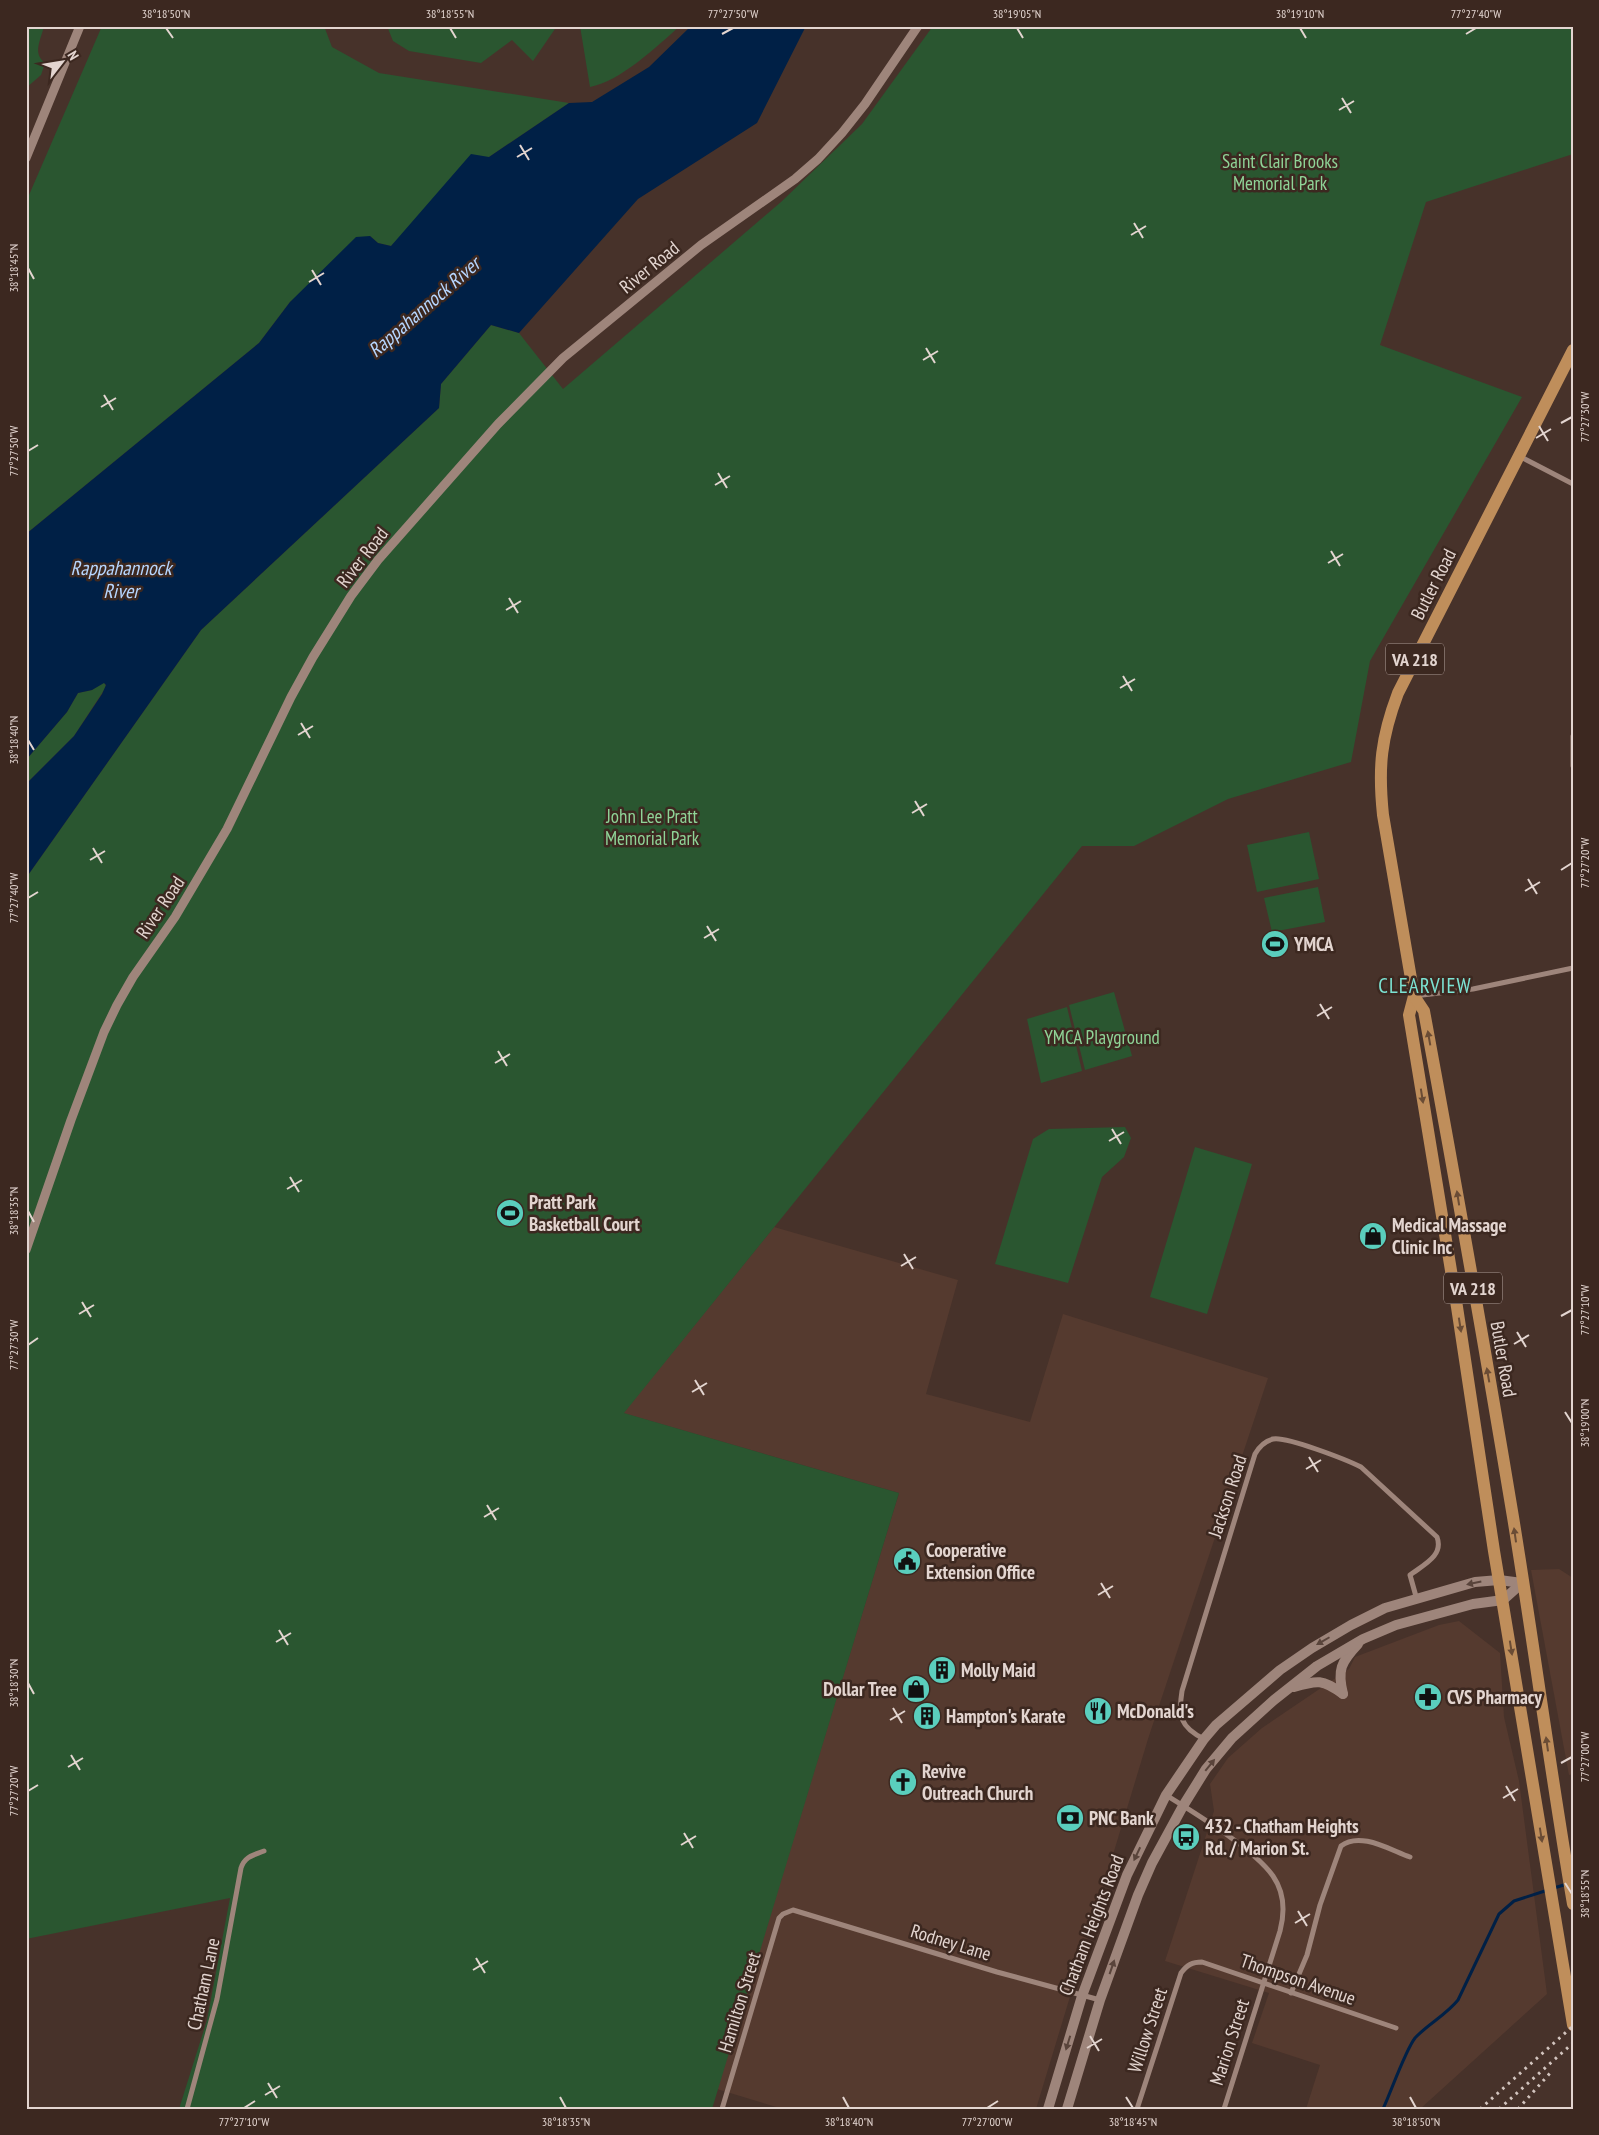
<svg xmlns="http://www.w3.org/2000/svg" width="1599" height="2135" font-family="'PT Sans Narrow',sans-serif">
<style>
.built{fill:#553a2f}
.green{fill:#2a5630}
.water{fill:#002046}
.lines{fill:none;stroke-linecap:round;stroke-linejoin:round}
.stream{stroke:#002046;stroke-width:3}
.minor{stroke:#9e857b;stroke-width:5}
.tertiary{stroke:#9e857b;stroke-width:9}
.secondary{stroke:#9e857b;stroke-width:10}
.primary{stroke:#bf8e5b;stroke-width:12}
.rail{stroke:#d3c5bf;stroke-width:3;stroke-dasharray:2.5 5;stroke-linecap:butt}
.oneway{fill:#6a4c35}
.oneway2{fill:#59443b}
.ticks{fill:none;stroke:#e3d5d0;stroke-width:2}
.labels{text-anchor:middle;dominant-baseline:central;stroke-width:5;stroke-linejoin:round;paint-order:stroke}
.shield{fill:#3c2820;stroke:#b1a19b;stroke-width:1}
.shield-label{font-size:18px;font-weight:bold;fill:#e3d5d0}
.park-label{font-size:19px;fill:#8fd497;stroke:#3c2820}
.street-label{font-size:19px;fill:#e3d5d0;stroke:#3c2820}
.poi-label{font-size:19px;font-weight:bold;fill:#e3d5d0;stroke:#3c2820;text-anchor:start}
.water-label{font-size:20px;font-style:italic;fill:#b6d6ff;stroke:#3c2820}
.quarter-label{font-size:21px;letter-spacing:1px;fill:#7ce3d3;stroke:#3c2820}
.neatline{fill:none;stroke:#e3d5d0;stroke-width:2}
.ticks-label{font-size:12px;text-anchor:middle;fill:#e3d5d0}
</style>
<rect width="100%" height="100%" fill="#47322a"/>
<g class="built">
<path d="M774,1227L958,1280L926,1394L1030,1422L1063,1314L1268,1378L1148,1739L1036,2109H783L717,2089L899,1493L623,1413Z"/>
<path d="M1559,1569L1573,1578V1774L1569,1775L1531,1570Z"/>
<path d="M1459,1621L1500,1653L1504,1717L1519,1781L1547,1994L1420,2109H1306L1320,2065L1252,2043L1269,1993L1165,1961L1214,1811L1210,1784L1228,1758L1262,1728L1349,1669L1355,1657L1439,1625Z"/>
</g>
<g class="green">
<path d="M26,26H44C41,40 32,53 45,63L41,75L26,88Z"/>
<path d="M102,26H324L332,47L379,73L569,103L489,157L391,246L378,243L370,236L290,302L259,343L26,534V202Z"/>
<path d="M387,26H557L533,61L512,40L481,63L409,51L393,41Z"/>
<path d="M580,26H680C656,47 621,81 590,87Z"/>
<path d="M933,26H1573V154L1426,202L1380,345L1522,397L1370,661L1351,762L1228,799L1134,846H1082L624,1413L899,1493L712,2109H179L207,2020L230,1898L26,1939V878L201,630L439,408L441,384L491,325L519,333L563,389L781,202L862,124Z"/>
<path d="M104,682L106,687L74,736L26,784V760L67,712L78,693L92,690Z"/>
<path d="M1309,832L1319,879L1257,892L1247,845Z"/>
<path d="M1318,887L1325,922L1272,932L1264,898Z"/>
<path d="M1114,992L1132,1056L1085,1070L1069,1005Z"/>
<path d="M1067,1007L1082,1071L1041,1083L1027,1019Z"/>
<path d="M1125,1127L1131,1138L1124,1157L1102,1177L1068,1283L995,1264L1033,1139L1049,1129Z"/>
<path d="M1195,1147L1252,1164L1207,1314L1150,1297Z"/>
</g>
<path class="water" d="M691,26H806L757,123L638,199L519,333L491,325L441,384L439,408L201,630L26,878V784L74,736L102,694L106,685L104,683L92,690L78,693L67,712L26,760V534L259,343L290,302L356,237L370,236L378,243L391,246L471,154L489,157L569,103L592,102L649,67Z"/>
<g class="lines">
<g class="stream">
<path d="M1554,1888L1567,1884"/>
<path d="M1383,2109C1391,2092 1405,2051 1415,2038C1428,2024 1446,2015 1458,2000L1499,1914L1514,1901L1548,1890"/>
</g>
<g class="minor">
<path d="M1519,456L1573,484"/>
<path d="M1573,736V766"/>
<path d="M1414,996L1473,989L1573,968"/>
<path d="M1204,1739C1180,1727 1178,1716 1182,1691L1255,1454C1259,1447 1265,1441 1273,1439C1286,1436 1347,1460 1361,1467L1437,1537C1444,1556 1423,1565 1410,1575L1417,1600"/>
<path d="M1166,1795C1195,1813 1254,1849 1273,1876C1284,1892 1285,1912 1280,1931L1224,2109"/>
<path d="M1291,1993L1307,1955L1320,1905L1341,1846C1360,1831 1390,1850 1410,1857"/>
<path d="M187,2109L217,1999L241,1868C245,1856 254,1855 264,1851"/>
<path d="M722,2109L779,1918L783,1914L793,1910L997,1972L1100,2000"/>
<path d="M1137,2109L1181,1973C1187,1965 1192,1962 1202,1962L1396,2028"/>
</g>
<g class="tertiary">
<path d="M26,158L80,26"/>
<path d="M26,1250L71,1120L104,1032L117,1005L133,977L175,917L227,829L291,697L313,657L351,596L378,560L498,424L563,358L701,245L795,179L818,159L842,133L865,104L918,26"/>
</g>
<g class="secondary">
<path d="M1294,1687C1317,1680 1323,1679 1343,1694"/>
<path d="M1343,1694C1337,1670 1341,1662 1358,1644"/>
<path d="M1048,2109L1082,1996L1127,1875L1166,1795L1204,1739L1216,1725L1280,1670L1312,1648L1351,1625L1385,1608L1475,1582L1499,1580L1522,1583"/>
<path d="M1067,2109L1100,2000L1138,1895L1152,1863L1183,1806L1206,1769L1232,1738L1274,1700L1317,1666L1363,1639L1396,1625L1473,1604L1503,1600L1522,1583"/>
</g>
<g class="primary">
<path d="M1573,350L1398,693C1381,738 1378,767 1383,815L1414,996L1409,1015L1457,1307L1494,1551L1573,2025"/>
<path d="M1414,996L1424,1011C1455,1179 1485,1348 1513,1517C1534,1646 1551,1776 1573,1904"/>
</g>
<g class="rail">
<path d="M1480,2109L1573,2026"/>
<path d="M1499,2109L1573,2043"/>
<path d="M1518,2109L1551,2072"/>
</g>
</g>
<defs><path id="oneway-solid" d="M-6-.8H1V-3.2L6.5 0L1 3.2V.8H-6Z" transform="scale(1.25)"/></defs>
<g class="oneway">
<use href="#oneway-solid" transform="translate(1429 1038) rotate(-100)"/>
<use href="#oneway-solid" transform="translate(1422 1096) rotate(81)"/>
<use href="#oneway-solid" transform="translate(1458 1198) rotate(-99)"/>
<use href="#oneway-solid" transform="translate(1460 1325) rotate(81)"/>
<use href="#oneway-solid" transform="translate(1488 1375) rotate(-100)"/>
<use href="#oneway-solid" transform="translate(1515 1535) rotate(-98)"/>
<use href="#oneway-solid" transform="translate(1511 1648) rotate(81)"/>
<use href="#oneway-solid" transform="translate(1547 1744) rotate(-98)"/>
<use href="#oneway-solid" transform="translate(1541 1835) rotate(81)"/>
</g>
<g class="oneway2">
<use href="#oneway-solid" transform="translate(1474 1583) rotate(168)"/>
<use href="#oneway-solid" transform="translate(1323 1641) rotate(150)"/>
<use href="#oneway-solid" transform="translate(1210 1765) rotate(-51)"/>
<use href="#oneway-solid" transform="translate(1137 1854) rotate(115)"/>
<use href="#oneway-solid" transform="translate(1112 1967) rotate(-71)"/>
<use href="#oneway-solid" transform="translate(1068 2043) rotate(107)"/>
</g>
<path class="ticks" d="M166,28L173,38M450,28L456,38M1017,28L1023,38M1300,28L1306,38M722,34L733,28M1466,34L1476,28M1342,98L1351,113M1339,110L1354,101M520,145L529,160M517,157L532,148M1134,223L1143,238M1131,235L1146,226M28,268L34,279M312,270L321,285M309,282L324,273M926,348L935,363M923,360L938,351M104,395L113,410M101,407L116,398M1561,423L1572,417M1539,426L1548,441M1536,438L1551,429M28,451L38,445M718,473L727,488M715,485L730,476M1331,551L1340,566M1328,563L1343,554M509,598L518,613M506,610L521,601M1123,676L1132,691M1120,688L1135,679M301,723L310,738M298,735L313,726M28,740L34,750M915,801L924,816M912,813L927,804M93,848L102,863M90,860L105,851M1561,870L1572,863M1528,879L1537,894M1525,891L1540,882M28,898L38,892M707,926L716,941M704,938L719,929M1320,1004L1329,1019M1317,1016L1332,1007M498,1051L507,1066M495,1063L510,1054M1112,1129L1121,1144M1109,1141L1124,1132M290,1177L299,1192M287,1189L302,1180M28,1211L34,1222M904,1254L913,1269M901,1266L916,1257M82,1302L91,1317M79,1314L94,1305M1561,1316L1572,1310M1517,1332L1526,1347M1514,1344L1529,1335M28,1345L38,1338M695,1380L704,1395M692,1392L707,1383M1565,1412L1572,1423M1309,1457L1318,1472M1306,1469L1321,1460M487,1505L496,1520M484,1517L499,1508M1101,1583L1110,1598M1098,1595L1113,1586M279,1630L288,1645M276,1642L291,1633M28,1683L34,1694M893,1708L902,1723M890,1720L905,1711M71,1755L80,1770M1561,1763L1572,1757M68,1767L83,1758M1506,1786L1515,1801M28,1791L38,1785M1503,1798L1518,1789M684,1833L693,1848M681,1845L696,1836M1565,1883L1572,1894M1298,1911L1307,1926M1295,1923L1310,1914M476,1958L485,1973M473,1970L488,1961M1090,2036L1099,2051M1087,2048L1102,2039M268,2083L277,2098M265,2095L280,2086M560,2097L566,2108M843,2097L849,2108M1126,2097L1133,2108M1410,2097L1416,2108M244,2108L255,2101M987,2108L998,2101"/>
<defs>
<symbol id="stadium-disc" viewBox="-11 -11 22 22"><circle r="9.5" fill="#5acebd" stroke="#3c2820"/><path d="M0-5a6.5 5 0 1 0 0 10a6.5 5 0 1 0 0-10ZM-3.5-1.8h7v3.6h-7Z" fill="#111"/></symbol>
<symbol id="shop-disc" viewBox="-11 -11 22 22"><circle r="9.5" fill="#5acebd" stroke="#3c2820"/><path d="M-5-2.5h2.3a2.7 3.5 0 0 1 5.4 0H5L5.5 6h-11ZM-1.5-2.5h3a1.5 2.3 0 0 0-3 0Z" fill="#111"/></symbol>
<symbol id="civic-disc" viewBox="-11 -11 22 22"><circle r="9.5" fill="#5acebd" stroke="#3c2820"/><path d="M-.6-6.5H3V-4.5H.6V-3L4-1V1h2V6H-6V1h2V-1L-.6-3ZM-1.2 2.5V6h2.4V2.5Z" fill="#111"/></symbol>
<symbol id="building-disc" viewBox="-11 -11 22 22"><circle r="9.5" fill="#5acebd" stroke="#3c2820"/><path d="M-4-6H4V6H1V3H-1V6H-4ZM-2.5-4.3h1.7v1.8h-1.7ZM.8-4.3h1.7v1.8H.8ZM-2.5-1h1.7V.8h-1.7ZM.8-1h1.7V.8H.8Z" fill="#111"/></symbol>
<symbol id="pharmacy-disc" viewBox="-11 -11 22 22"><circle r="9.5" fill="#5acebd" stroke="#3c2820"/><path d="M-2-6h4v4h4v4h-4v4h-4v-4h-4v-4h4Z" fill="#111"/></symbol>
<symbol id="restaurant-disc" viewBox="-11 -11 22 22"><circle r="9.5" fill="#5acebd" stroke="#3c2820"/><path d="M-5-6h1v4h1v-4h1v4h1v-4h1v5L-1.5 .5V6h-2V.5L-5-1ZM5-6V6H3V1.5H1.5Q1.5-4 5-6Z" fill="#111"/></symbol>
<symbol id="church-disc" viewBox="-11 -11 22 22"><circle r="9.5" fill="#5acebd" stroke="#3c2820"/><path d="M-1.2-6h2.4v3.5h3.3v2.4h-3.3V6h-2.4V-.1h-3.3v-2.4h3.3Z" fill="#111"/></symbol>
<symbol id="bank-disc" viewBox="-11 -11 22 22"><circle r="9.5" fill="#5acebd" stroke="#3c2820"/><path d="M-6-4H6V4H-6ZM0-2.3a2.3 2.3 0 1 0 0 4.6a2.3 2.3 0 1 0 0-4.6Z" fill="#111"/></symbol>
<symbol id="bus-disc" viewBox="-11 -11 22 22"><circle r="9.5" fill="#5acebd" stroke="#3c2820"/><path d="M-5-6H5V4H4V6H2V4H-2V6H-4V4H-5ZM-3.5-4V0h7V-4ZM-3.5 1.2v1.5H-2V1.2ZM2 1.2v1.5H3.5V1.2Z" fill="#111"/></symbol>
</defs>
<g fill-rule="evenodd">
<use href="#stadium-disc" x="1259" y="928" width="32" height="32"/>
<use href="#stadium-disc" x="494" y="1197" width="32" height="32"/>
<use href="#shop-disc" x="1357" y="1220" width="32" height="32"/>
<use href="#civic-disc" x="891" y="1545" width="32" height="32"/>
<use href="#building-disc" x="926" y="1654" width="32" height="32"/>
<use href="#shop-disc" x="900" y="1673" width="32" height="32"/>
<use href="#pharmacy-disc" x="1412" y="1681" width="32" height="32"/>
<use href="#restaurant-disc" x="1082" y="1695" width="32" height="32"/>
<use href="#building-disc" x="911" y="1700" width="32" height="32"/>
<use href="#church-disc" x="887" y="1766" width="32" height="32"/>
<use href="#bank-disc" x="1054" y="1802" width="32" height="32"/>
<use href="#bus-disc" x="1170" y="1821" width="32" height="32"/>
</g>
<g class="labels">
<g class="shield">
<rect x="1386" y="643.5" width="58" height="31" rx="4"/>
<rect x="1444" y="1272.5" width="58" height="31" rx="4"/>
</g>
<g class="shield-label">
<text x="1415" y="659">VA 218</text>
<text x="1473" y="1288">VA 218</text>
</g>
<g class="park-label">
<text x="1280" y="161">Saint Clair Brooks<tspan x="1280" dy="22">Memorial Park</tspan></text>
<text x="652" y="816">John Lee Pratt<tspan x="652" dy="22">Memorial Park</tspan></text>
<text x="1102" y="1037">YMCA Playground</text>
</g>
<g class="street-label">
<text transform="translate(649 267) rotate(-39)">River Road</text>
<text transform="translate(362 557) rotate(-52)">River Road</text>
<text transform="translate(1433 584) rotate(-63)">Butler Road</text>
<text transform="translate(160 907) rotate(-56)">River Road</text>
<text transform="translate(1504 1359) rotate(80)">Butler Road</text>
<text transform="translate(1227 1496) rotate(-72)">Jackson Road</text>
<text transform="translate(1091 1925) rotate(-69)">Chatham Heights Road</text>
<text transform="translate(951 1942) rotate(17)">Rodney Lane</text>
<text transform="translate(1298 1979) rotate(19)">Thompson Avenue</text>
<text transform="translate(203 1984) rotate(-78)">Chatham Lane</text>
<text transform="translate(739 2002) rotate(-73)">Hamilton Street</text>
<text transform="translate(1147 2030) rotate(-72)">Willow Street</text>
<text transform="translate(1229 2042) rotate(-72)">Marion Street</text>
</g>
<g class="poi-label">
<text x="1294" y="944">YMCA</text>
<text x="529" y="1202">Pratt Park<tspan x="529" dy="22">Basketball Court</tspan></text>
<text x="1392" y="1225">Medical Massage<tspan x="1392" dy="22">Clinic Inc</tspan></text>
<text x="926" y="1550">Cooperative<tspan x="926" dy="22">Extension Office</tspan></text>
<text x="961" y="1670">Molly Maid</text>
<text x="897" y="1689" text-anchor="end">Dollar Tree</text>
<text x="1447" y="1697">CVS Pharmacy</text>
<text x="1117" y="1711">McDonald's</text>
<text x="946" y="1716">Hampton's Karate</text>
<text x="922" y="1771">Revive<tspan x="922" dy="22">Outreach Church</tspan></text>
<text x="1089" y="1818">PNC Bank</text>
<text x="1205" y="1826">432 - Chatham Heights<tspan x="1205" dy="22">Rd. / Marion St.</tspan></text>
</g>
<g class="water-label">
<text transform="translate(424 307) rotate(-41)">Rappahannock River</text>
<text x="121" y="568">Rappahannock<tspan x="121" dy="23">River</tspan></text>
</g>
<g class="quarter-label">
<text x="1425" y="985">CLEARVIEW</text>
</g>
</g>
<rect width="1599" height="2135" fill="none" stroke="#3c2820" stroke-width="55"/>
<g transform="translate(62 62) rotate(59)" stroke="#3c2820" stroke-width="4" paint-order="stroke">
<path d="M0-4L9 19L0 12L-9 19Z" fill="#e3d5d0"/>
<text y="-8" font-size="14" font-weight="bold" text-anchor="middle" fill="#e3d5d0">N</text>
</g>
<rect x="28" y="28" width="1544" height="2080" class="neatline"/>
<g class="ticks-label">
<text x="166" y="18">38°18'50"N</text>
<text x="450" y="18">38°18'55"N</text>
<text x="733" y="18">77°27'50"W</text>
<text x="1017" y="18">38°19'05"N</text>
<text x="1300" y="18">38°19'10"N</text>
<text x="1476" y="18">77°27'40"W</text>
<text transform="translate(14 268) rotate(-90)" y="4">38°18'45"N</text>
<text transform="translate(1585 417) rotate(-90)" y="4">77°27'30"W</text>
<text transform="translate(14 451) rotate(-90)" y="4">77°27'50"W</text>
<text transform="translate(14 740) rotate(-90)" y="4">38°18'40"N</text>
<text transform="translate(1585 863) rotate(-90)" y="4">77°27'20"W</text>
<text transform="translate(14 898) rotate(-90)" y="4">77°27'40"W</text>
<text transform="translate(14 1211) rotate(-90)" y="4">38°18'35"N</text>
<text transform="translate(1585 1310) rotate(-90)" y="4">77°27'10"W</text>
<text transform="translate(14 1345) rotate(-90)" y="4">77°27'30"W</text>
<text transform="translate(1585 1423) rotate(-90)" y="4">38°19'00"N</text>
<text transform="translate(14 1683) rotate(-90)" y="4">38°18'30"N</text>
<text transform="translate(1585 1757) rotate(-90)" y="4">77°27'00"W</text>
<text transform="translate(14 1791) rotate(-90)" y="4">77°27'20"W</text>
<text transform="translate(1585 1894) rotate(-90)" y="4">38°18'55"N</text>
<text x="244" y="2126">77°27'10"W</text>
<text x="566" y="2126">38°18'35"N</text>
<text x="849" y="2126">38°18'40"N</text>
<text x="987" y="2126">77°27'00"W</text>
<text x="1133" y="2126">38°18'45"N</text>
<text x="1416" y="2126">38°18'50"N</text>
</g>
</svg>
